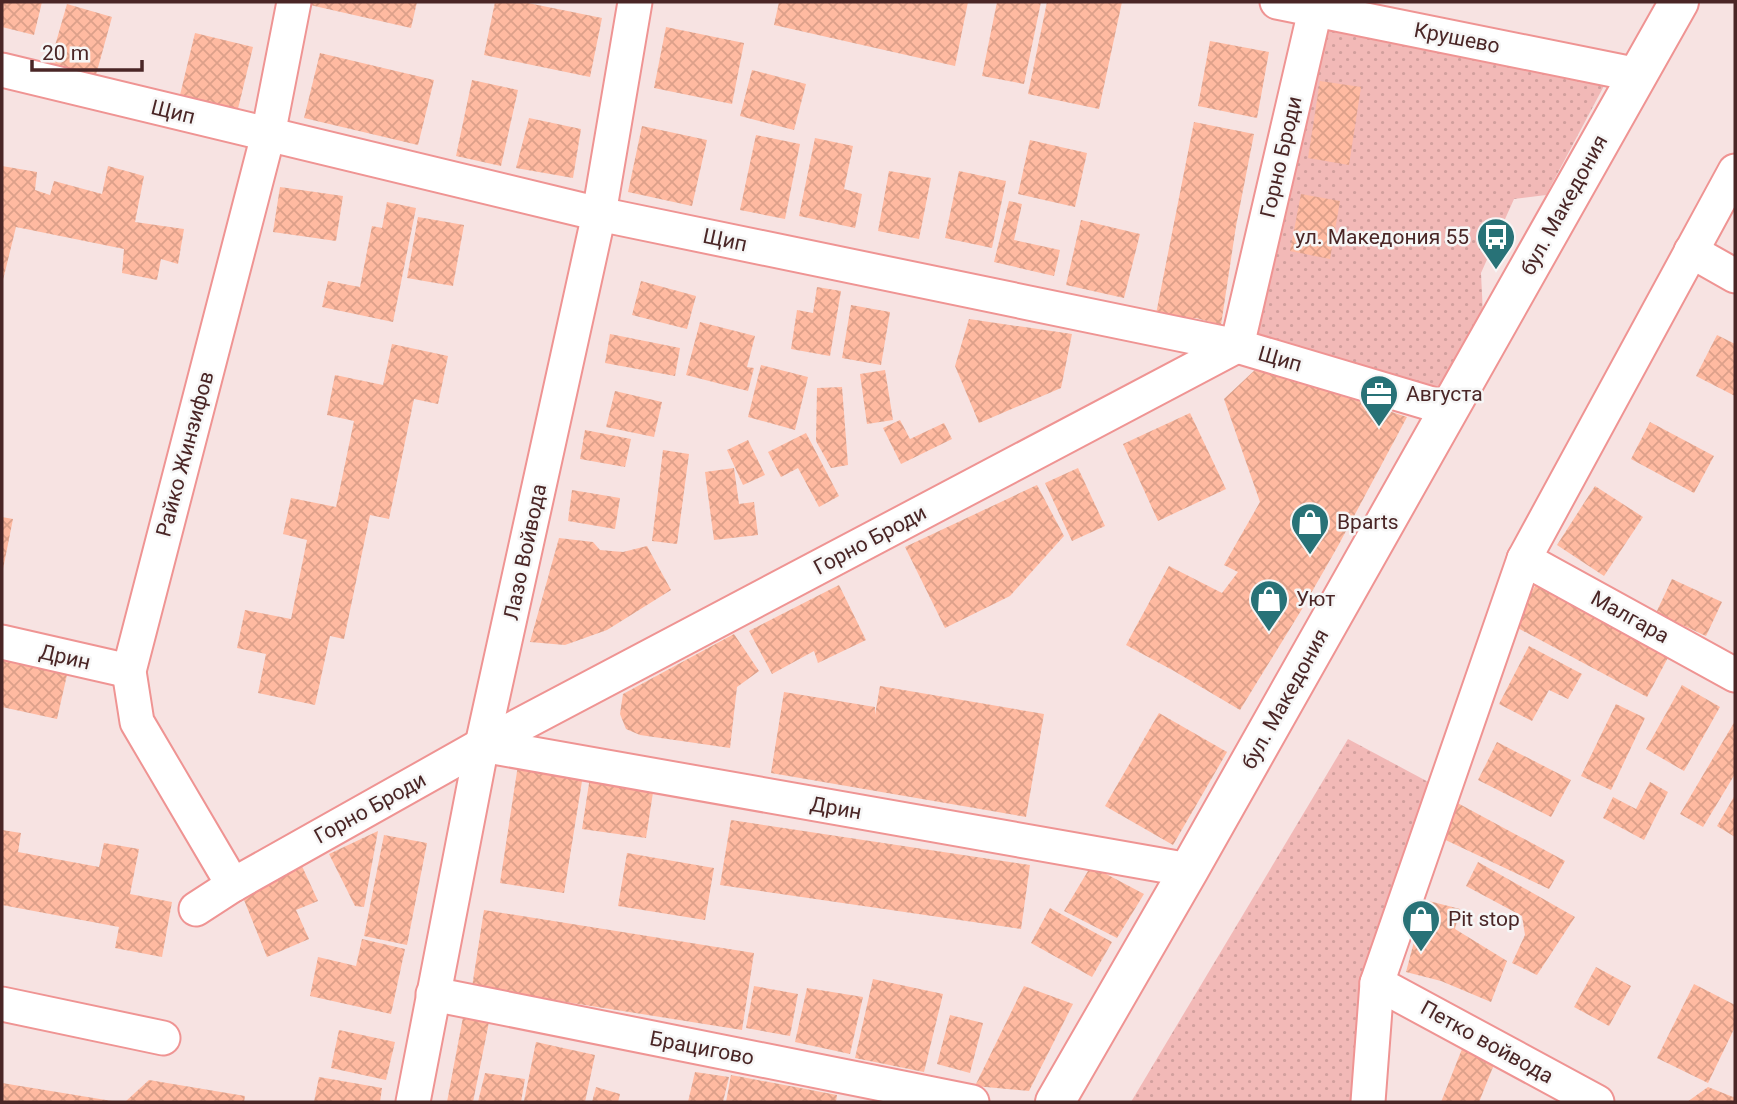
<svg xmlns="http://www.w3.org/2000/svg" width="1737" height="1104" font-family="Roboto,sans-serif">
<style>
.grass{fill:url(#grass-dots)}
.building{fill:url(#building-cross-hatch)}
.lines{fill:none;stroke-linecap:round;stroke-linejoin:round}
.minor-casing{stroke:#ef9493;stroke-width:37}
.tertiary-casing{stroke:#ef9493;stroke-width:42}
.minor{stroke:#fff;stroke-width:33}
.tertiary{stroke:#fff;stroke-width:38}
.labels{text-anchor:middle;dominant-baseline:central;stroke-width:5;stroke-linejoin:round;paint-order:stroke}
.street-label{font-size:21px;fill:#4a2626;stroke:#f6f6f6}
.poi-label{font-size:21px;fill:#4a2626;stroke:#f6f6f6;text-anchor:start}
</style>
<defs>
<pattern id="grass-dots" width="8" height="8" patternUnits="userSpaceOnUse" patternTransform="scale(1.75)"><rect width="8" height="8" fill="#f2b9b7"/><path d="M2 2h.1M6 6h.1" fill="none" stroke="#d19f9d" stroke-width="1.8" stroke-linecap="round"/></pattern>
<pattern id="building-cross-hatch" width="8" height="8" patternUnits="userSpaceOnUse" patternTransform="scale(1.75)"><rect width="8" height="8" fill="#ffbaa1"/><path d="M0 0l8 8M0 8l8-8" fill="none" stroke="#dca08a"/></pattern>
</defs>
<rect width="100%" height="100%" fill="#f7e3e2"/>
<g class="grass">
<path d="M1325,24L1605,84L1546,195L1514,199L1481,273L1483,315L1443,389L1251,335Z"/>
<path d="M1348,739L1434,785L1355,1102H1131Z"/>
</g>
<g class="building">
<path d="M2,2H42L34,35L2,27Z"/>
<path d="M310,2H417L411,28L310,5Z"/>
<path d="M495,2H523L602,18L590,77L484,55Z"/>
<path d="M779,2H968L955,66L774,25Z"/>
<path d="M997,2H1041L1024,84L982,76Z"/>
<path d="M1047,2H1122L1099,109L1028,94Z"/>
<path d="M67,4L112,17L94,82L48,70Z"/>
<path d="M666,27L744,43L732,104L654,88Z"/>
<path d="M195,33L253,47L237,113L179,99Z"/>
<path d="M1210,41L1269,52L1257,118L1198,106Z"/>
<path d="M320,53L434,80L418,145L304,118Z"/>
<path d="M752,70L806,84L794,130L740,116Z"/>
<path d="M472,80L518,90L501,166L456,156Z"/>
<path d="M1320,81L1361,87L1349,165L1308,158Z"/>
<path d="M529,118L581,129L573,178L516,168Z"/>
<path d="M1194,122L1254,134L1236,226L1221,325L1196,318L1174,323L1155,319Z"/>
<path d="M642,126L707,140L692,206L628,192Z"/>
<path d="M756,135L800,144L785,219L740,210Z"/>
<path d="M815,138L853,146L844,189L862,194L855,228L799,216Z"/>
<path d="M1030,140L1087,153L1075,207L1018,194Z"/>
<path d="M2,166L37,172L35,190L50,195L54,181L102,194L108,166L144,176L135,222L184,229L178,264L161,259L157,280L122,273L124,249L16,227L2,284Z"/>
<path d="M889,171L931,178L919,239L878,231Z"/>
<path d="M959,171L1006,181L992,248L945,238Z"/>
<path d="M280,187L343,196L336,241L273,232Z"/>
<path d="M1301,194L1340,201L1330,259L1290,251Z"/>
<path d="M1009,201L1022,204L1014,240L1060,250L1054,276L994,262Z"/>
<path d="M387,202L416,208L393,322L322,307L328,281L360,287L372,226L382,228Z"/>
<path d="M418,217L464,225L453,286L407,278Z"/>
<path d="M1081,220L1140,234L1124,298L1066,285Z"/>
<path d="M641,281L696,296L687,329L632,315Z"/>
<path d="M817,287L841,291L830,356L791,349L797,310L813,313Z"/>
<path d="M851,305L890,312L881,365L842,358Z"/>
<path d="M969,319L1072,334L1061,388L979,423L955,366Z"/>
<path d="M700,322L755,336L747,367L754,368L748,391L686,375Z"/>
<path d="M610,334L680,348L675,376L605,363Z"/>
<path d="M1717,335L1735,344V396L1696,376Z"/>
<path d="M392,344L448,356L438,404L414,399L389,519L370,515L344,639L330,636L315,705L258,693L266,654L237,648L245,610L291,619L307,540L283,534L291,498L336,507L354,421L327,415L335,375L383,385Z"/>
<path d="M761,365L808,377L795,430L748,417Z"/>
<path d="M1257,368L1407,417L1338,546L1302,609L1240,710L1174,671L1126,645L1169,566L1222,593L1238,572L1224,565L1260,502L1224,399Z"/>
<path d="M885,370L893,420L867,424L860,374Z"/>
<path d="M842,387L848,465L831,468L816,441L817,388Z"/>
<path d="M615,391L662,402L654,437L606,427Z"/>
<path d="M1190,413L1226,489L1158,521L1123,444Z"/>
<path d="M900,420L910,439L944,423L952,439L901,464L883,428Z"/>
<path d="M1650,422L1714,456L1694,493L1631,459Z"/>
<path d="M585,430L631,439L625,467L580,459Z"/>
<path d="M806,433L839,496L819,507L798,468L781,477L768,452Z"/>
<path d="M748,440L765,475L743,485L727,450Z"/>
<path d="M663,450L689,454L677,544L652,541Z"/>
<path d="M734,468L739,504L754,502L758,535L714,540L705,472Z"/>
<path d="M1078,468L1105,526L1072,541L1045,483Z"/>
<path d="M1037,485L1064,536L1010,596L945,628L905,547Z"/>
<path d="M1595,486L1643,517L1604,576L1557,545Z"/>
<path d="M572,490L620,498L615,529L568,521Z"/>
<path d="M2,517L13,519L3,569L2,568Z"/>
<path d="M559,538L593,542L600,550L623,552L647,546L671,590L607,630L565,645L530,642Z"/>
<path d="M1672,579L1722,602L1706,636L1656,613Z"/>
<path d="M1536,584L1670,654L1647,697L1514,626Z"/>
<path d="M839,585L866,640L818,663L814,651L772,674L749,631Z"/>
<path d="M734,634L759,671L737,687L730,748L640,735L626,729L620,714L623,694Z"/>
<path d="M1529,646L1582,674L1568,699L1549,690L1532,721L1499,704Z"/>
<path d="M2,651L69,666L57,719L2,707Z"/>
<path d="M1682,685L1720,707L1684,771L1646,749Z"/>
<path d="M880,686L1044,714L1026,817L771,773L784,692L875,707V715Z"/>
<path d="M1616,704L1645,718L1611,790L1581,776Z"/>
<path d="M1159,713L1227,752L1173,845L1105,806Z"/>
<path d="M1735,721V774L1703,827L1680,814Z"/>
<path d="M1497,742L1571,780L1551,817L1478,780Z"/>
<path d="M518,765L583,775L564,893L500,883Z"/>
<path d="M590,777L654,786L646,838L582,829Z"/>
<path d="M1650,782L1668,792L1644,840L1603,818L1613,797L1636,809Z"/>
<path d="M1735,795V837L1717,826Z"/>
<path d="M1452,800L1565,861L1549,889L1435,835Z"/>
<path d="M731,820L1030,865L1021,929L720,885Z"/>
<path d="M2,830L21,833L18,852L99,867L104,843L139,849L130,894L172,902L162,957L115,948L119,927L2,905Z"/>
<path d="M378,831L364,907L355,906L329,854Z"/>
<path d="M384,835L427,843L407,945L364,936Z"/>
<path d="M627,853L714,868L705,920L618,906Z"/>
<path d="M1478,862L1575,917L1537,975L1512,963L1525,935L1522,916L1466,886Z"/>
<path d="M301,864L318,901L296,910L309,939L267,957L242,895Z"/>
<path d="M1091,866L1144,894L1117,938L1064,911Z"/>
<path d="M1425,900L1460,909L1455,929L1507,961L1491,1002L1441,981L1406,972Z"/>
<path d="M1050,908L1112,942L1092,977L1031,943Z"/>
<path d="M484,910L754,953L742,1030L472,987Z"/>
<path d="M362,939L405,949L391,1014L310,996L318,957L356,966Z"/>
<path d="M1596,967L1631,986L1609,1026L1574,1007Z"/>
<path d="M873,979L943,994L924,1072L855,1058Z"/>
<path d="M1694,984L1735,1005V1027L1708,1083L1657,1058Z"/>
<path d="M754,986L798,994L790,1036L746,1028Z"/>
<path d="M1024,986L1073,1004L1029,1091L975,1086Z"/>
<path d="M807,988L863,997L850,1054L795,1042Z"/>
<path d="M950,1015L983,1023L970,1073L937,1064Z"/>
<path d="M463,1017L489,1022L473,1102H447Z"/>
<path d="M339,1030L395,1042L386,1080L331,1068Z"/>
<path d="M536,1042L595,1055L585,1102L524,1101Z"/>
<path d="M1462,1049L1495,1062L1479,1102H1441Z"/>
<path d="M695,1072L729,1077L723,1102H688Z"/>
<path d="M485,1073L525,1079L521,1102H478Z"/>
<path d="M731,1075L837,1095L836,1102H726Z"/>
<path d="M319,1077L382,1088L380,1102H314Z"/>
<path d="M149,1080L245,1096L244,1102H125Z"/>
<path d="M2,1083L112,1101V1102H2Z"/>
<path d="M596,1087L620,1094L618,1102H592Z"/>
<path d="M1708,1087L1733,1097L1735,1096V1102H1687Z"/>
</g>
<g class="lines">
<defs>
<g id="minor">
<path d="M1277,2L1638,75"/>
<path d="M2,70L599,214L1237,346L1449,409"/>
<path d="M1691,251L1735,276"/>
<path d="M1524,559L1735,675"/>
<path d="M2,642L129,671"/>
<path d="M482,745L1189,870"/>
<path d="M233,885L137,722L129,671L268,135L294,2"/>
<path d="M196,909L233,885L482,745L1237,346L1317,2"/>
<path d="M1377,983L1597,1102"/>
<path d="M433,994L972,1102"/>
<path d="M2,1004L163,1038"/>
<path d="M413,1102L482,745L599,214L635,2"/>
<path d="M1368,1102L1377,983L1524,559L1735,171"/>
</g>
<path id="tertiary" d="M1055,1102L1189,870L1679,2"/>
</defs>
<use href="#minor" class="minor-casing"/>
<use href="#tertiary" class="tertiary-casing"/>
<use href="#minor" class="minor"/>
<use href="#tertiary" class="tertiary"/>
</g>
<defs>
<symbol id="bus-pin" viewBox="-11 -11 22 30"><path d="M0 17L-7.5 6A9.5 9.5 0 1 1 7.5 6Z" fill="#287277" stroke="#f6f6f6"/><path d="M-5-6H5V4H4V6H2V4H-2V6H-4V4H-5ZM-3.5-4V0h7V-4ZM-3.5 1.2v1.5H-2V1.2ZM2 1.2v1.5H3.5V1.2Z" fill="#fff"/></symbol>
<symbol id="office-pin" viewBox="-11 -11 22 30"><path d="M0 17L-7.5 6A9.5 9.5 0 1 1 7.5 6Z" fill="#287277" stroke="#f6f6f6"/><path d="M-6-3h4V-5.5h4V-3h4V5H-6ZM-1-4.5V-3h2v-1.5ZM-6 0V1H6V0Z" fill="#fff"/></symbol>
<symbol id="shop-pin" viewBox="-11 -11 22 30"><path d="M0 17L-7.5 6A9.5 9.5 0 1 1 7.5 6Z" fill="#287277" stroke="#f6f6f6"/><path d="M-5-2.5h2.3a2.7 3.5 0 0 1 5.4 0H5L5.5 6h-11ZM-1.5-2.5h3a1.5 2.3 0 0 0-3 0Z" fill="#fff"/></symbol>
</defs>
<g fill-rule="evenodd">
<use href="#bus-pin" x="1474" y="215" width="44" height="60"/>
<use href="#office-pin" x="1357" y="372" width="44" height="60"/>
<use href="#shop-pin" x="1288" y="500" width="44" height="60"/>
<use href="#shop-pin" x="1247" y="577" width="44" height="60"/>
<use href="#shop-pin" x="1399" y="897" width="44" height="60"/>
</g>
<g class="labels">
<g class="street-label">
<text transform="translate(1457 38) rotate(11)">Крушево</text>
<text transform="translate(173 112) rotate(14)">Щип</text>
<text transform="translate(1281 157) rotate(-77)">Горно Броди</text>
<text transform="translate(1564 205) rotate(-61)">бул. Македония</text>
<text transform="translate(725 240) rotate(12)">Щип</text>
<text transform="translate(1280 359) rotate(16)">Щип</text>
<text transform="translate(185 454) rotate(-75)">Райко Жинзифов</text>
<text transform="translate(870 540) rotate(-28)">Горно Броди</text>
<text transform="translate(525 552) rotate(-78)">Лазо Войвода</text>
<text transform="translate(1630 617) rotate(29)">Малгара</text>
<text transform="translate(65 657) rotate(13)">Дрин</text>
<text transform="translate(1285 699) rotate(-61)">бул. Македония</text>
<text transform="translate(370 808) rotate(-29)">Горно Броди</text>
<text transform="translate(836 808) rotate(10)">Дрин</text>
<text transform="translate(1487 1042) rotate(29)">Петко войвода</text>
<text transform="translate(702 1048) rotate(11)">Брацигово</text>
</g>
<g class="poi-label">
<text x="1469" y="237" text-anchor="end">ул. Македония 55</text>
<text x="1406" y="394">Августа</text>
<text x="1337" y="522">Bparts</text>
<text x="1296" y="599">Уют</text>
<text x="1448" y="919">Pit stop</text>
</g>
</g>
<rect width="1737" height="1104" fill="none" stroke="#4a2626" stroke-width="7"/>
<path d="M32 60v10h110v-10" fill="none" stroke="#4a2626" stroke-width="3.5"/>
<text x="42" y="60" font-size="21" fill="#4a2626" stroke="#f6f6f6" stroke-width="5" paint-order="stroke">20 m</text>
</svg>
